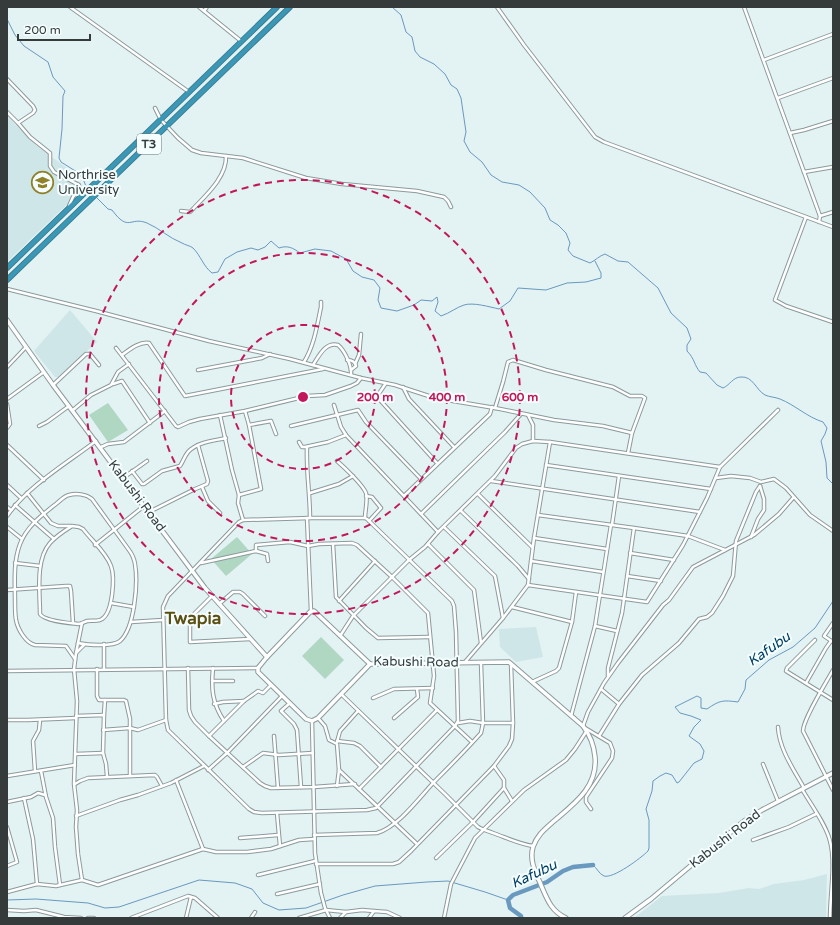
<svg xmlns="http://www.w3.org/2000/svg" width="840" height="925" font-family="'Varela Round',sans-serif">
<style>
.built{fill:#cfe6e8}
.green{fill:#b0d7c2}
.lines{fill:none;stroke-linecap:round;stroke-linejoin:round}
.stream{stroke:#6999bf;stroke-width:1}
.river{stroke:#6999bf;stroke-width:4.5}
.street-casing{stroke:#8c9a9c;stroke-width:4.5}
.secondary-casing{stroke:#8c9a9c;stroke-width:5.5}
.highway-casing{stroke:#38778a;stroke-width:6}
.street{stroke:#fff;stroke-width:2.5}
.secondary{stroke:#fff;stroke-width:3.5}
.highway{stroke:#3a97b5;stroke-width:4.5}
.ring{fill:none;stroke:#c2185b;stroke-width:2;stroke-dasharray:7 5}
.labels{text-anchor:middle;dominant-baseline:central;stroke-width:4;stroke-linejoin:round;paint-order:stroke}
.shield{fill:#f5feff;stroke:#6f7676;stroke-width:1}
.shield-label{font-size:12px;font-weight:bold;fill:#353b3b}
.poi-label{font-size:13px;fill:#353b3b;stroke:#f5feff;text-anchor:start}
.street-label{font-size:13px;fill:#353b3b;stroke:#f5feff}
.water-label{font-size:14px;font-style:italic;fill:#003d63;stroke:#f5feff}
.district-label{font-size:17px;font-weight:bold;fill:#5b5012;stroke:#f5feff}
.centre{fill:#c2185b;stroke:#f5feff;stroke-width:2}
.ring-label{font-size:12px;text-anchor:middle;font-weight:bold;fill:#c2185b;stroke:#f5feff;stroke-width:4;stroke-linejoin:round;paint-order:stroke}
</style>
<rect width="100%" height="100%" fill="#e3f2f3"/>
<g class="built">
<path d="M7,116L37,146L75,174L83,189L7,262Z"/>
<path d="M70,310L97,342L58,377H55L34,351Z"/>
<path d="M536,627L543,657L516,662L500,647L499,629Z"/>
<path d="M827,874L826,918H634L662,896L719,893L749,888L759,889L774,884L804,880Z"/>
</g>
<g class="green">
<path d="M108,403L128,430L108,442L89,415Z"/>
<path d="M237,537L252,554L226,576L211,559Z"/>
<path d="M321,637L344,660L325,679L302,656Z"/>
</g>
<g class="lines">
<g class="stream">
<path d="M392,7L401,15L406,32L412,37L415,51L420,57L434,64L445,74L451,85L457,89L461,98L466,132L464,141L470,152L482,162L491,175L502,182L519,185L530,192L545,208L550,220L558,225L566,233L570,243L568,250L573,256L590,263C596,260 599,256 605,254L618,261L628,262L658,288L671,313L687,328L691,339L687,345V351C695,359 694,365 700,372L706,373L717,385L723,388C730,385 733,377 741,377C753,376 756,390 765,395C769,397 775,397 780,399C795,405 807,417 823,422L827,428L825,434L821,441L826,462L827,478L833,484"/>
<path d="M7,19L15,35L24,46L48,62L53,77L65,91L63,96L62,129L59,158L61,162L77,172L83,179L86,186"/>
<path d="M97,198L108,209L112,210C129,233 130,216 147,223C159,228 169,238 182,243C185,245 191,246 193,248C201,256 203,266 212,273L218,272L225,259L237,252L251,248L258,250L265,247L271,241L279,248C288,245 293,248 300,253L315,249L331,251L346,259L353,271L362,277L374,280L380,288L378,300L381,308L397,311L414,305L421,300L432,301L437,297L438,302L435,311L441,316C450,313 457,307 464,305C473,302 490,307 499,309L510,301L518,288L546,290L567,283L586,282L601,278V273L595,261"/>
<path d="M593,865C597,868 599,874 604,876C613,879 641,858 648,851L649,848V820L646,809L652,791L653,781L660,776L666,773L672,775L677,783L679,782L694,763L702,759L704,751L700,744L689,736L694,727L701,720L691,716L680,713L675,707L697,696L701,698V708L707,709C720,700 723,700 738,702L745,689L746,680L769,660L793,647L815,628L833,601"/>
<path d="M7,900L36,899L88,903L105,908L119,907L199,880L235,883L252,889L263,903L279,910L306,908L343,895L375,886L427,882L448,881L485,892L508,900"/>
</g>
<path class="river" d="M521,918V916L510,908L508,900L513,895L547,882L563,871L573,867L593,865"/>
<defs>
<g id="street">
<path d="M70,7L189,92"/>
<path d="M199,7L241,41"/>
<path d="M497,7L524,45L595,137L604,142L833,227"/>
<path d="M744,7L820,216L819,222"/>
<path d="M204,11L207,7"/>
<path d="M764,60L833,34"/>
<path d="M7,79L33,106L35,110L33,113L18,123L30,137L50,153V166L54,172L79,185V190L73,197L69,206"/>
<path d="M778,98L833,78"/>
<path d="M155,108L161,120L178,138L192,150L201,153L243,158L306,178L342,184L417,191L444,197L448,201L451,207"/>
<path d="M7,112L18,123"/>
<path d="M790,133L804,130L833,121"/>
<path d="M804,172L833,167"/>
<path d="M181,211L190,212L192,210C205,196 227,177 226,156"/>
<path d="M820,216L833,212"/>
<path d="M806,217L775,300L786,306L833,322"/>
<path d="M7,289L96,311L209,341L290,359L361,378L395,385L435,398L495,408L554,420L603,426L632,433"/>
<path d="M116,348L176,426L178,427L189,422L200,419L245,411L307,396L325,395L351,386L357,383L361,378"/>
<path d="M122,355C129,350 140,341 149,343L185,396L323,369"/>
<path d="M347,360C351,360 355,361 356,366L351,370"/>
<path d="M304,362C314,346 317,326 321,307V302"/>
<path d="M355,364L359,355L361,334"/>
<path d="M313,365C319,356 325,342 338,345C345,351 352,366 351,375"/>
<path d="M7,367L26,347"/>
<path d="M198,370L262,358L270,354"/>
<path d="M386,383L378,395L379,399L437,463"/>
<path d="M113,384L122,381L150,423"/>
<path d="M53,385L86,354H90L99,365"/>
<path d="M403,387L409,399L454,447"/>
<path d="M7,399L44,372"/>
<path d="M7,404L10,424L7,428"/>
<path d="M334,405L341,427L346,435L438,532"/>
<path d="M495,408L503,382L508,362L513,360L546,370L613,387L630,396H642L645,398L632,433L628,453"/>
<path d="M73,410L91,395L111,385L118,372L129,364"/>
<path d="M245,411L249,425"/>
<path d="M220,415L232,470L239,495L238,503L243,520"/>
<path d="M528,415L533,425V441"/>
<path d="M39,426L47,422L69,406"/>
<path d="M291,426L358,410L366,422L421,479"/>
<path d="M299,442L302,447H305L328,442L346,435"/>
<path d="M7,445L44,480"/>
<path d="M101,447L108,444L124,442L165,411"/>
<path d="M307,447C306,471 310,494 310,518"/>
<path d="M337,461C344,467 363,485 366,493C368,500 365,511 365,518"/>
<path d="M546,465L711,489"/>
<path d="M132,471L142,484H144L162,471L180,466C183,462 184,457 188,452C197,442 213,441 226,438"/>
<path d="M123,478L147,461"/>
<path d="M716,478L731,476L750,478L761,482L774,479L786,488L810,515L833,531"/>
<path d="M491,481L700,512"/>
<path d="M7,485L21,498"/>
<path d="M202,487L208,501L220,513"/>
<path d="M27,493L51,523L58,526H71"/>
<path d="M310,493L339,484L353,476"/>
<path d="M478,494L532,547"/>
<path d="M239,495L261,489L249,425L271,421L276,434"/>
<path d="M366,496L372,497L381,508L369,521"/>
<path d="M404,496L490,414L492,407"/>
<path d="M15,505L54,539"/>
<path d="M7,507L11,510"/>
<path d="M461,511L518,566L529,579"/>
<path d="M149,512L193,490L207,484L208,481L198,445"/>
<path d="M421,514L505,432L521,414"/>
<path d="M538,515L634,528L688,536L725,550"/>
<path d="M7,516C28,486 67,463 96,441"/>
<path d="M307,518L311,611"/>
<path d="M310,518H365L367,519L452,601L454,606L456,632L458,721L455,726L376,808L367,810L262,813L254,812L249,809L168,730L166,720L163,607L168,596L239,522L243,520Z"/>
<path d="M612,525L619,476"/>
<path d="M72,526L79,527L83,529C92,541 106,552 111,566C115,577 113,612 102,619C98,622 92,620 87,621C84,622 82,624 78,624C70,623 44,621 40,614C40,593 35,560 50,543C56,536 64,531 72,526Z"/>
<path d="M7,527L22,539"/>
<path d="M444,527L495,576L503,618"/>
<path d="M751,537L758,519L764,510V499L760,486"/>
<path d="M534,538L607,549"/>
<path d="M333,544L336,597L366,628L378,638L429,637"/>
<path d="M428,544L474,590L481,643"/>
<path d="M95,545L144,506"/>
<path d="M256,551V545L290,542L308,546L319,544L352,543L357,545L392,577L428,613L434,676L430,703L472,742"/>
<path d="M630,553L674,560"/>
<path d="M531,561L603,572"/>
<path d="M15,563L40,566"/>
<path d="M201,563L256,551L267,554L268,561"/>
<path d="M627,576L661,581"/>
<path d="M528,585L647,602L683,545L707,498L720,467L778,410"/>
<path d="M7,590L66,586H70L71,591L73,623"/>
<path d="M212,596L190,618V642L250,639"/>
<path d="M339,601L375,561"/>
<path d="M111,603L134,607"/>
<path d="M219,604L233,592H240L243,594L265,616"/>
<path d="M512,607L572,622"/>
<path d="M131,622L163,620"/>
<path d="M833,623L824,636L833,642"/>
<path d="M595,626L617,631"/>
<path d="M340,636L353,616L409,560L425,547L438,532L495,476L516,448L522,444L533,441L550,442L720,467"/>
<path d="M815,640L787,668L786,671L833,700"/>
<path d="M76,653L84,645"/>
<path d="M75,659L66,646L35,645C26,643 18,630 16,620C15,614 15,608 15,602C15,582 13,563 20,544C27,526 42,515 56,504C60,501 64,496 69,495C76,493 86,494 92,499L129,550C132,554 134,558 135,564C138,582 135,628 120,641C113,647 87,645 78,643"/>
<path d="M465,662L503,618L528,585L534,538L550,442"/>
<path d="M188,668L189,710L191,716L195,722L209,736L260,783L265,786L271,788L314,787L355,784"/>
<path d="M213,668C211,688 212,703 224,721"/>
<path d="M97,669V696L99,700H124L126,701L130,719V776"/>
<path d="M104,669V644"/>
<path d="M833,670C826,683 803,719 803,731L833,790"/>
<path d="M7,671L258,668"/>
<path d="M608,676V668L622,613L634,528"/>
<path d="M212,681H233"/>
<path d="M532,682L556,671L559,668L572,622L576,592"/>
<path d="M806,683L826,648L831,641"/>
<path d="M341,694L445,794L478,827C483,830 488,831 493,833C507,838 519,844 533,846"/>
<path d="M373,698L394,689L433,688"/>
<path d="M290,703L281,711L294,724L297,730L301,787"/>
<path d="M214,704L223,702L244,701"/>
<path d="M619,704L642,675L679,643L699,619L707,617L712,613L723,596L733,576L736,541L756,492L760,486"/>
<path d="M104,715L105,700"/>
<path d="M76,716L104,715L103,753L106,764L107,776"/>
<path d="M571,716L595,626L611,525"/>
<path d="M318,718L325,726L329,740L337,744L339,770L337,786"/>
<path d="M394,718L418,697L417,689"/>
<path d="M7,720H28L76,718"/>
<path d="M312,721L315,853L321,893L325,908L330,918"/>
<path d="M458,723L470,721L483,723H513"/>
<path d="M583,726L588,712L604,683L618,663L663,605L669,600L693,567L754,535L779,514L793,498"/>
<path d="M778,727C779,749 794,770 804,788"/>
<path d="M585,728L610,743L613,751L612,758L586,797V802L591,809"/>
<path d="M103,730L130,728L138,730L166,720"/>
<path d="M209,736L244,701L258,691L263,693L271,685"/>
<path d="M274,736L278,788"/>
<path d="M599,736L619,704L601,689"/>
<path d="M337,741L354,743L360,746L381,767"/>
<path d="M337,742L340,731L358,711"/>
<path d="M76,754L103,753"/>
<path d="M763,764L778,801"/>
<path d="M494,766L504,780V788L512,801"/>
<path d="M243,767L263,753L279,755L313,753"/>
<path d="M208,770L227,753L282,696"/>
<path d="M339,770L417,844"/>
<path d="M35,771L33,741L39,730L40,720"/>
<path d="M41,771L46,797L53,818L55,847L60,885"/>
<path d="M7,776L75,765"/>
<path d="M176,780L203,849"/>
<path d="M75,784L80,781L88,778L155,775L157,777L162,786"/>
<path d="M359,789L437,710"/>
<path d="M802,789C811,805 826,824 830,841C836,863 830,894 830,918"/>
<path d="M24,798L33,839L37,884"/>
<path d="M7,802L31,797L38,793L45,795"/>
<path d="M277,813L280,846"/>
<path d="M76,816L120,800L138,795L171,783L204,766"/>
<path d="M7,827L17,862L7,866"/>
<path d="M314,835L377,833C398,827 419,798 434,782C450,766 466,750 481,733L483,723L481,663"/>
<path d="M240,838L278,835"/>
<path d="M753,840L789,827L816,814"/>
<path d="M436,858L473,822L504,788"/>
<path d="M316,864H393L399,862L411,851L494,766L509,746L512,739L513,723L511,664"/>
<path d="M258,875L315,861"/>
<path d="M82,880L78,854L76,827L77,810L74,784L77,701L74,669L76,653L82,623"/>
<path d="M7,892L37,884L56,886L82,880L98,885L203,849L216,852H247L271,849L299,840L314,839"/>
<path d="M277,894L320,884"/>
<path d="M7,910L24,911L36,910L64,917L81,918"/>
<path d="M88,918H94"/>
<path d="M131,918L188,896L195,898L218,918"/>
<path d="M186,918L191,897"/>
<path d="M251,918L255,912"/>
<path d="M299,918L326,910L346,912"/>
<path d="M340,918L346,912L362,910L374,911"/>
<path d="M369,918L374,911L387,912L400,918"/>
<path d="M444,918L451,884L475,838L524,790L566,760L575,749L586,732"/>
</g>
<g id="secondary">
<path d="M7,320L53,385L205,588L267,657L310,612L314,611L370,664L509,662L583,726C590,735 594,746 595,757C598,787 574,804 554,821C545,829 537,835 533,847C529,861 536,873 541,885C547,899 551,911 566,918"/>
<path d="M267,657L258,668V672L306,719L312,721L318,718L370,664"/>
<path d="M625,918L651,899L744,821L762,810L833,773"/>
</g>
<g id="highway">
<path d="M7,268L277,7"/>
<path d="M7,280L290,7"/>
</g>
</defs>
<use href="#street" class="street-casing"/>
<use href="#secondary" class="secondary-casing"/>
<use href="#highway" class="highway-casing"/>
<use href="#street" class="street"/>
<use href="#secondary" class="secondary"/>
<use href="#highway" class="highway"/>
</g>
<g class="ring">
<circle cx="303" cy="397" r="72"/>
<circle cx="303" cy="397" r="144"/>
<circle cx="303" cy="397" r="217"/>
</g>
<defs>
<symbol id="university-ring" viewBox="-11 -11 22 22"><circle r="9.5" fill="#f5feff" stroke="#908027" stroke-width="1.5"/><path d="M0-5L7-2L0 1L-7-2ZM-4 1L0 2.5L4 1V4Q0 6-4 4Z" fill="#908027"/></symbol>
</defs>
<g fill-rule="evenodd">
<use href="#university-ring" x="30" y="170" width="25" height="25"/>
</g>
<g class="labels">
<rect class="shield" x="137" y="134" width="24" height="20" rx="3"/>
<g class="shield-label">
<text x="149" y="144">T3</text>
</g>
<g class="poi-label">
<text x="58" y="175">Northrise<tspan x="58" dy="15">University</tspan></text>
</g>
<g class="street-label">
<text transform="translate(137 496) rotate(53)">Kabushi Road</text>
<text transform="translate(416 662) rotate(1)">Kabushi Road</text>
<text transform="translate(725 839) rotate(-38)">Kabushi Road</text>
</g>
<g class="water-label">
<text transform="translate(769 649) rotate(-35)">Kafubu</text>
<text transform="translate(534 874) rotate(-25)">Kafubu</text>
</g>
<g class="district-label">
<text x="193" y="618">Twapia</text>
</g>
</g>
<circle cx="303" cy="397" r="6" class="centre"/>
<g class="ring-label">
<text x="375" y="401">200 m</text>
<text x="447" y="401">400 m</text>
<text x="520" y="401">600 m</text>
</g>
<rect width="840" height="925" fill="none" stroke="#353b3b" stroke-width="16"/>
<path d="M18 34v6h72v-6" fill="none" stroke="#353b3b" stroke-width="2"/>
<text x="24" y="34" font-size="12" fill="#353b3b" stroke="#f5feff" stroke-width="3" paint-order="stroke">200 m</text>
</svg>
